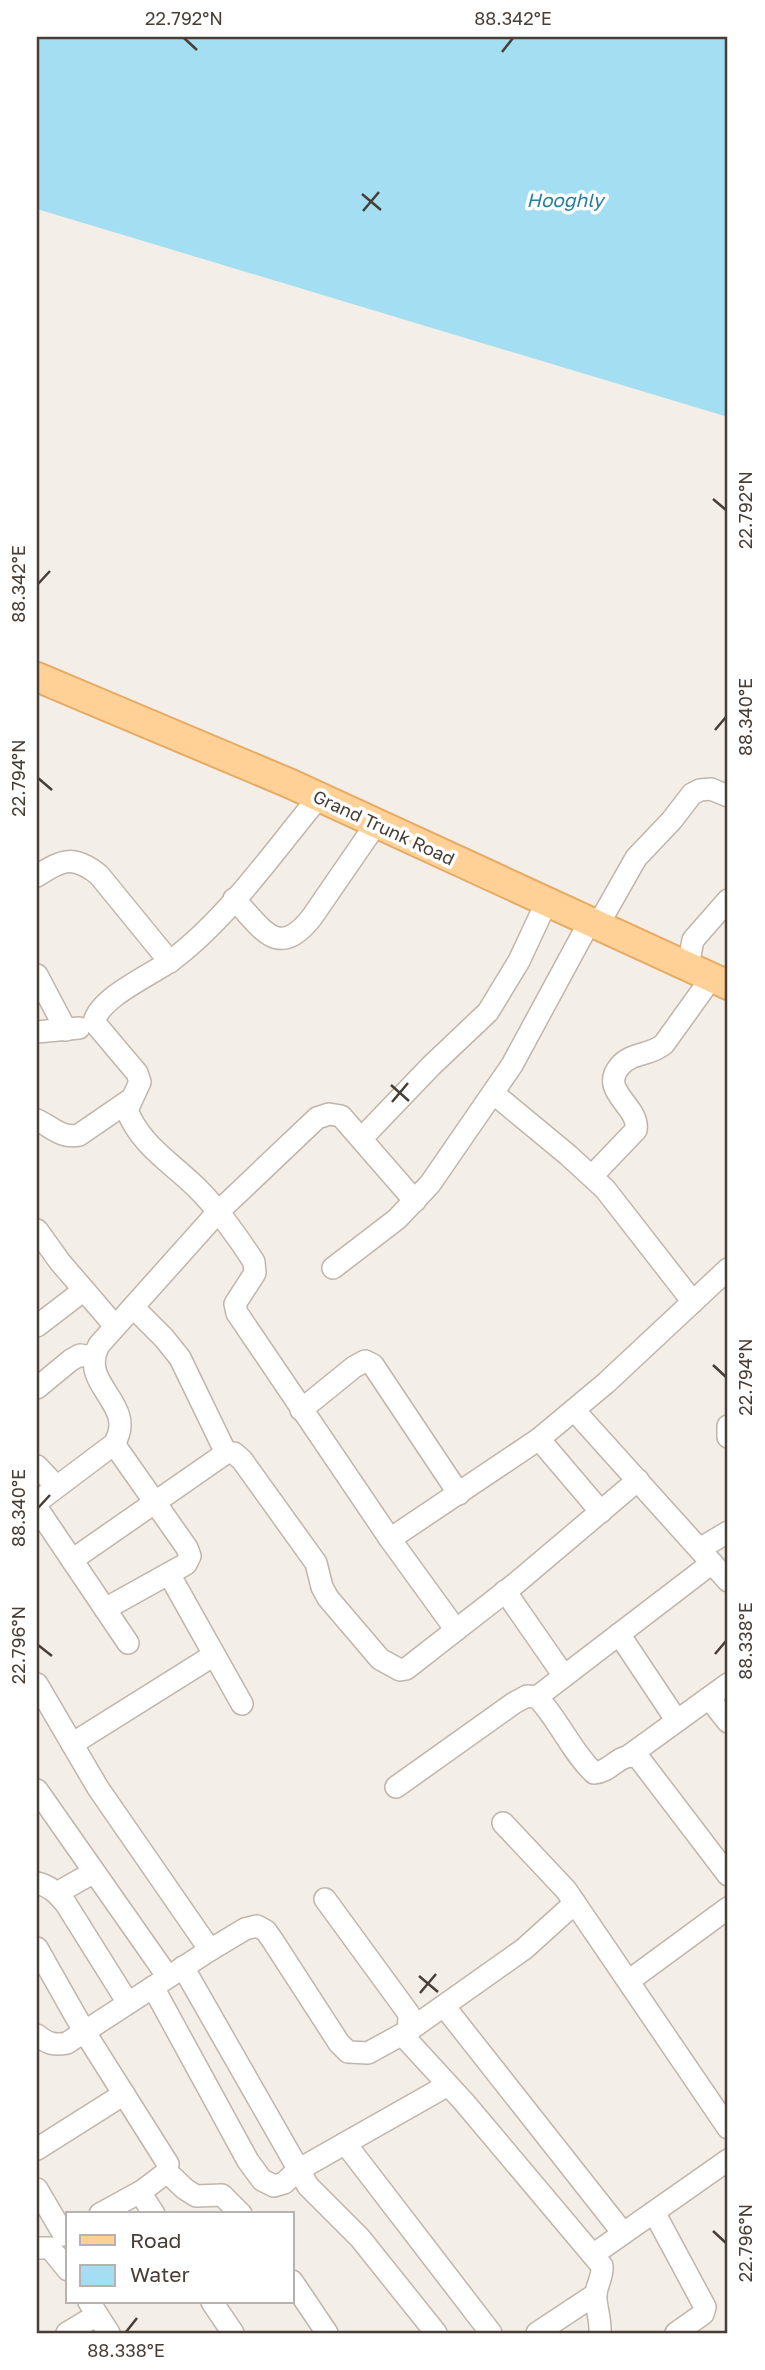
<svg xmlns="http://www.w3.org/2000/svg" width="765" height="2370" font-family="'Golos Text',sans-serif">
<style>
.water{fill:#a3def2}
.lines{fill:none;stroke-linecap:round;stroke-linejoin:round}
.minor-casing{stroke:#c0b5aa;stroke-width:24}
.major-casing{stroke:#e6aa63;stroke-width:32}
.minor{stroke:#fff;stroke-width:21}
.major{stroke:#ffd196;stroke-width:28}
.ticks{fill:none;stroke:#483e36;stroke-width:2.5}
.labels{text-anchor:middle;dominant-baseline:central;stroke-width:7;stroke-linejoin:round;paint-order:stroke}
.street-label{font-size:18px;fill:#483e36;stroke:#fff}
.water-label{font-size:19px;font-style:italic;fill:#287f9d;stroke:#fff}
.neatline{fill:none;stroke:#483e36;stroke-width:2.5}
.ticks-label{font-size:18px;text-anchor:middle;fill:#483e36}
</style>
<rect width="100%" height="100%" fill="#f4eee8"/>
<path class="water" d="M37,37H728V417L37,209Z"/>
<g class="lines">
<defs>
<g id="minor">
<path d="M319,797C274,851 228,918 172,960C151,975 100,997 94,1022L137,1073L140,1082L127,1110C140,1145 173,1164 198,1189C217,1208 240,1240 254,1262L255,1273L235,1304L237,1313L390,1539L456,1630"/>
<path d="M37,876C63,859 74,855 99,875L170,962"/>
<path d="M234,899C262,928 278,961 312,917L376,824"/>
<path d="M598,925L636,858L672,820L692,794L700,790L711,789L728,796"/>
<path d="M688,966L693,940L728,900"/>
<path d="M37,975L66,1030"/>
<path d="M37,1032L79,1028"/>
<path d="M493,1093L568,1155L605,1189L693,1302"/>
<path d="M37,1120C52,1127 62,1139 79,1135L130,1100"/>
<path d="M362,1138L431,1066L488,1012L519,961L547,901"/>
<path d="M592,1176L636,1130C640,1106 598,1091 620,1066C632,1052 650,1056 664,1044L712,977"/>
<path d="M37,1230L60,1262L115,1326"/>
<path d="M333,1268L397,1219L430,1184L512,1065L590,921"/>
<path d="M133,1307L164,1338L180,1358L226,1453"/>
<path d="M37,1326L84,1290"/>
<path d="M37,1388L71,1360L80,1355L93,1357"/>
<path d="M301,1410L354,1367L365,1361L373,1365L459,1494"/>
<path d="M574,1410L728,1581"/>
<path d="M728,1426V1437"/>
<path d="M539,1439L601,1512"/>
<path d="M37,1466L56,1486"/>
<path d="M37,1502L114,1444C139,1404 77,1385 99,1345L217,1213L317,1118L329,1114L341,1116L415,1201"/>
<path d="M37,1508L128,1643"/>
<path d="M390,1539L539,1439L606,1383L728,1269"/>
<path d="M701,1548L728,1532"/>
<path d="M72,1560L226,1453H234L242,1460L316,1563L322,1587L328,1598L380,1659L400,1670L406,1669L515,1584L638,1480"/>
<path d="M169,1574L242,1704"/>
<path d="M505,1591L564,1676"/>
<path d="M105,1609L186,1564L190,1556L187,1548L114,1444"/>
<path d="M619,1634L677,1721"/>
<path d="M37,1684L98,1788L210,1950"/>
<path d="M537,1697L712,1563"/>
<path d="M709,1698L728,1722"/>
<path d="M72,1744L214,1655"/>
<path d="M630,1755L728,1684"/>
<path d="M396,1787L514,1703L527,1696L537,1697C559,1720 571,1751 594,1773C612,1772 618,1752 638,1757L728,1875"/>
<path d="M37,1790L168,1977"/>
<path d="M503,1823L566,1890L728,2128"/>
<path d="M37,1883C50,1886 57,1893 66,1904L128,2003"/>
<path d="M57,1893L94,1872"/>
<path d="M325,1899L409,2014L408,2041L464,2102L602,2266C603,2276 597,2284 596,2294C595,2305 601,2319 600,2333"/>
<path d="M37,1948L84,2031L168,2164L167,2172L142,2191L143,2197L154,2214"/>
<path d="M183,1967L308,2186L360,2238L436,2333"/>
<path d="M630,1980L728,1908"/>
<path d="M153,1987L248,2161L262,2180L274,2186L284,2183L298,2170L448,2085"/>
<path d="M444,2006L623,2233"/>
<path d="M37,2035C47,2043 54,2046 67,2043L210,1950L245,1929L257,1926L266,1931L273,1941L339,2043L348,2052L368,2053L408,2031L524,1949L575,1903"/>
<path d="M345,2143L491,2333"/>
<path d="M37,2149L124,2094"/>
<path d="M167,2172L185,2189L196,2196L222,2195L241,2214"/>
<path d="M37,2189L64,2235"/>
<path d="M654,2212L705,2307L703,2314L676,2333"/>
<path d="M100,2214L142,2191"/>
<path d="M37,2248H50L68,2270"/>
<path d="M594,2254L728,2160"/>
<path d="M292,2281L327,2333"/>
<path d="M89,2302L109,2333"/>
<path d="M212,2302L233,2333"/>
<path d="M67,2333L97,2315"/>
<path d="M537,2333L596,2294"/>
</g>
<path id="major" d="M37,677L291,784L728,985"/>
</defs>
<use href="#minor" class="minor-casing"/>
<use href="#major" class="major-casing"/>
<use href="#minor" class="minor"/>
<use href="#major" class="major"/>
</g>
<path class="ticks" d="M184,38L197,50M502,52L513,38M362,194L381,210M363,211L379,192M713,499L726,510M38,584L50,571M715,730L726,717M38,778L52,790M391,1085L409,1101M392,1102L408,1083M713,1365L726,1377M38,1508L50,1495M38,1645L52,1656M715,1654L726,1641M419,1976L438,1992M420,1993L436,1974M713,2231L726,2243M126,2332L137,2318"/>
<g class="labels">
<g class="street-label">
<text transform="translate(384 827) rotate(25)">Grand Trunk Road</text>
</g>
<g class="water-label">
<text x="565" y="199">Hooghly</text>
</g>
</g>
<rect width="765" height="2370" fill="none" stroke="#ffffff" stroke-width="77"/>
<rect x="66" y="2212" width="228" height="91" fill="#ffffff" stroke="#b6b2af" stroke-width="2"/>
<rect x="80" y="2235" width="35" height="10" fill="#ffd196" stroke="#b6b2af" stroke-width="2"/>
<text x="130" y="2248" font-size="21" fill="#483e36">Road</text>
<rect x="80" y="2265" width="35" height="21" fill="#a3def2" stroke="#b6b2af" stroke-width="2"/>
<text x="130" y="2282" font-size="21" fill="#483e36">Water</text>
<rect x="38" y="38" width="688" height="2294" class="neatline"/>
<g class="ticks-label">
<text x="184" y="25">22.792°N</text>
<text x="513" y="25">88.342°E</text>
<text transform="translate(746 510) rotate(-90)" y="6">22.792°N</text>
<text transform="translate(19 584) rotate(-90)" y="6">88.342°E</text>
<text transform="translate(746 717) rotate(-90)" y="6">88.340°E</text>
<text transform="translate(19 778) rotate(-90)" y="6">22.794°N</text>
<text transform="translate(746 1377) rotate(-90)" y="6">22.794°N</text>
<text transform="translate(19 1508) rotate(-90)" y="6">88.340°E</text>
<text transform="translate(746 1641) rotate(-90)" y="6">88.338°E</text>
<text transform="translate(19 1645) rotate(-90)" y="6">22.796°N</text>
<text transform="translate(746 2243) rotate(-90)" y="6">22.796°N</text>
<text x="126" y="2357">88.338°E</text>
</g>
</svg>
